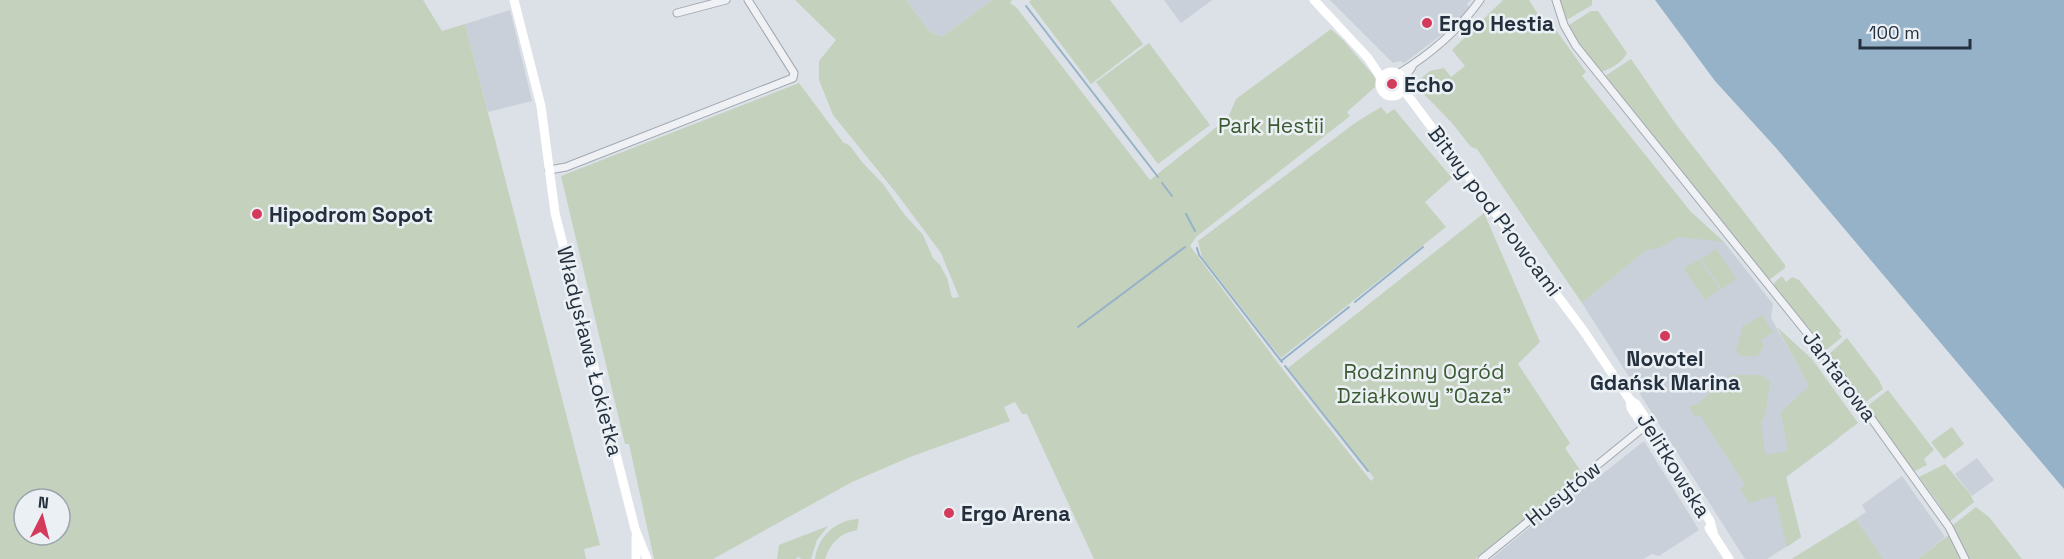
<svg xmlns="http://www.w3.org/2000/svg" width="2064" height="559" font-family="'Space Grotesk',sans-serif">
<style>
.built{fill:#cad0d9}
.green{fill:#c3d1bd;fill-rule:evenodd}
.water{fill:#95b2c9}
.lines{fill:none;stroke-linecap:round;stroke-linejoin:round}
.stream{stroke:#95b2c9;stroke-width:2}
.street-casing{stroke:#a1a8b1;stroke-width:9}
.street{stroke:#eff1f5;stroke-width:7}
.secondary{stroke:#fff;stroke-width:9}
.poi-dot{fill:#d33a5c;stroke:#ebf0f5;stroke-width:2}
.labels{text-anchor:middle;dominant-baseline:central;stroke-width:5;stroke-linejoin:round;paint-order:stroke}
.poi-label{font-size:21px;font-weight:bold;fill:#25303e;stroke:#ebf0f5;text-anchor:start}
.park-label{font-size:21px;fill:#3c5a32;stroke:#ebf0f5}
.street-label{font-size:21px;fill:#25303e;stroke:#ebf0f5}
</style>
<rect width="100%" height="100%" fill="#dce1e7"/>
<g class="built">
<path d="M906,0H992L942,37L930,32Z"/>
<path d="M1164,0H1212L1181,23Z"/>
<path d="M1330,0H1471L1467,4L1469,7L1456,24L1404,63L1401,61L1393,63Z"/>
<path d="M510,10L532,101L488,112L465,24Z"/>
<path d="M1691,212L1724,242L1773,304L1771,318L1839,438L1786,477L1801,537L1767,559H1745L1582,303Z"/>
<path d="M1644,441L1699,530L1659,556L1652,554L1643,559H1491L1588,480L1591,483Z"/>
<path d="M1977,458L1994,480L1972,496L1955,474Z"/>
<path d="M1902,476L1945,537L1918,559H1883L1856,519L1866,512L1862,505Z"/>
</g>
<g class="green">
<path d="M0,0H423L442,31L465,24L600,545L584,549L586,559H0ZM24,499H60V535H24Z"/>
<path d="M795,0H906L930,32L942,37L992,0H1012L1010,3L1016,7L1150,180L1228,118L1236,99L1331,29L1343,40L1374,76L1376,81L1375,87L1347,112L1350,116L1196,237L1190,246L1284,371L1371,481L1374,478L1288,368L1484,213L1540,342L1518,364L1570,443L1565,448L1580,470V474L1475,559H1094L1027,414H1022L1015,402L1004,407L1010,421L910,457L852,482L713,559H654L629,444H625L561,176L799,83L843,142L850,146L862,162L883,184L904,214L923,235L933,258L940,265L947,278L952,298L959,297L941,253L897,194L833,115L819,80V61L836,40Z"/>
<path d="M1031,0H1110L1143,44L1091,84L1029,2Z"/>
<path d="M1503,0H1529L1545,26L1554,21L1556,30L1586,72L1582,76L1691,212L1724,242L1678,237L1659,248L1646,250L1582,303L1477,149L1471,147L1452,123L1418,88L1419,80L1430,71L1444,68L1451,77L1465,66L1452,50Z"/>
<path d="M1559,0H1592V5L1565,21Z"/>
<path d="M1591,11H1598L1627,53C1622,63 1609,70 1598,73L1566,27Z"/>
<path d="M1149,43L1210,125L1158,164L1096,82Z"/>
<path d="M1631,59L1675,123L1785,265V268L1769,280L1602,78Z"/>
<path d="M1381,107L1387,114L1394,109L1452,178L1425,202L1446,227L1281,358L1202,257L1198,241L1355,123Z"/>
<path d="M1716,249L1737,279L1722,289L1701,259Z"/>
<path d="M1699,259L1720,289L1705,300L1684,269Z"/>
<path d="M1782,276L1786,282L1792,277L1799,280L1841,331L1839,333L1842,337L1825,351L1773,286L1775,282Z"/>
<path d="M1762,315L1773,332L1761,340L1764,347L1757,356H1740L1736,352L1743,325L1749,323Z"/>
<path d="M1777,327L1812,359L1858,423L1786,477L1801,537L1787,547L1775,496L1749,503L1740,489L1745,485L1700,415L1695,417L1689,407L1698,403L1732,375H1762L1770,382L1765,416L1761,422L1765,455L1788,451L1781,412L1809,386Z"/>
<path d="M1847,338L1879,380L1883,389L1863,404L1828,355Z"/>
<path d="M1888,390L1934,450L1924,459L1927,465L1913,472L1866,407Z"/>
<path d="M1952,427L1964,444L1944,459L1931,442Z"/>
<path d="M1945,464L1970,494L1974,502L1949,522L1938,503L1919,477Z"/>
<path d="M1976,507L1989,517L2022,559H1918L1954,531L1953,525Z"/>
<path d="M859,519L857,530C840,533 830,543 825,559H815C818,536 836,520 859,519Z"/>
<path d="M1856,519L1883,559H1792L1793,558Z"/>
<path d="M828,526L817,540L811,559H801L799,557L795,559H777L779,545Z"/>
</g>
<path class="water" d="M1655,0H2064V489L1777,149L1715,81Z"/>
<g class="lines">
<g class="stream">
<path d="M1026,6L1158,177"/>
<path d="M1162,183L1172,196"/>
<path d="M1186,214L1195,231"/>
<path d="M1197,248L1199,255L1282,362"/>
<path d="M1355,302L1423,247"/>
<path d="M1078,327L1185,247"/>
<path d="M1281,361L1349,307"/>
<path d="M1285,366L1368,471"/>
</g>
<defs>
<g id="street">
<path d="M1556,0L1564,25L1576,46L1836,369L1949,527L1965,559"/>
<path d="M677,13L726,0"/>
<path d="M1398,74C1431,54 1458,31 1480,0"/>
<path d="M1403,80L1412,67"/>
<path d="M549,170L566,167L793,78L794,73L748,0"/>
<path d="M1482,559L1644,427"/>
</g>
</defs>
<use href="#street" class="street-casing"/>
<use href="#street" class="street"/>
<g class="secondary">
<path d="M514,0L541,106L555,213L635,529L647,559"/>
<path d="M1314,0L1368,58L1382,79"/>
<circle cx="1392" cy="84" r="12"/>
<path d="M1403,89L1583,330L1630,400L1636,404L1642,413L1710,521L1713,532"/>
<path d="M1630,400L1631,408L1655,444"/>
<path d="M1709,528L1729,559"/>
<path d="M636,537V559"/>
</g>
</g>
<g class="poi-dot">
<circle cx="1427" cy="23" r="6"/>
<circle cx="1392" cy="84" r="6"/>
<circle cx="257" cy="214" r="6"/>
<circle cx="1665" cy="336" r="6"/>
<circle cx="949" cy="513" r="6"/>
</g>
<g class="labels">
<g class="poi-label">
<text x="1439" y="23">Ergo Hestia</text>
<text x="1404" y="84">Echo</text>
<text x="269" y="214">Hipodrom Sopot</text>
<text x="1665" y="358" text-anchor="middle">Novotel<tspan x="1665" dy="24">Gdańsk Marina</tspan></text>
<text x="961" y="513">Ergo Arena</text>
</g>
<g class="park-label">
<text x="1271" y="125">Park Hestii</text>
<text x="1424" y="371">Rodzinny Ogród<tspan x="1424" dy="24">Działkowy "Oaza"</tspan></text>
</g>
<g class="street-label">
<text transform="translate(1495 211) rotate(53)">Bitwy pod Płowcami</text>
<text transform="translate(590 351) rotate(76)">Władysława Łokietka</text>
<text transform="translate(1840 376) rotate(53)">Jantarowa</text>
<text transform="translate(1674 465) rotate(58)">Jelitkowska</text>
<text transform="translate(1563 493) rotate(-39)">Husytów</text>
</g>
</g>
<g transform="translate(42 517) rotate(6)"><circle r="28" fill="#ebf0f5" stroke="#9ca3ac" stroke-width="1.5"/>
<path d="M0-4.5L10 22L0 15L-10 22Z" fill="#d33a5c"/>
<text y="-9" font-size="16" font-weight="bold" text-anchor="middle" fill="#25303e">N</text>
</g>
<path d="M1860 39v9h110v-9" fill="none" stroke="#25303e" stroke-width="3"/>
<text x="1869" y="39" font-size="18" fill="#25303e" stroke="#ebf0f5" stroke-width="4.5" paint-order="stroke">100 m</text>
</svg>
